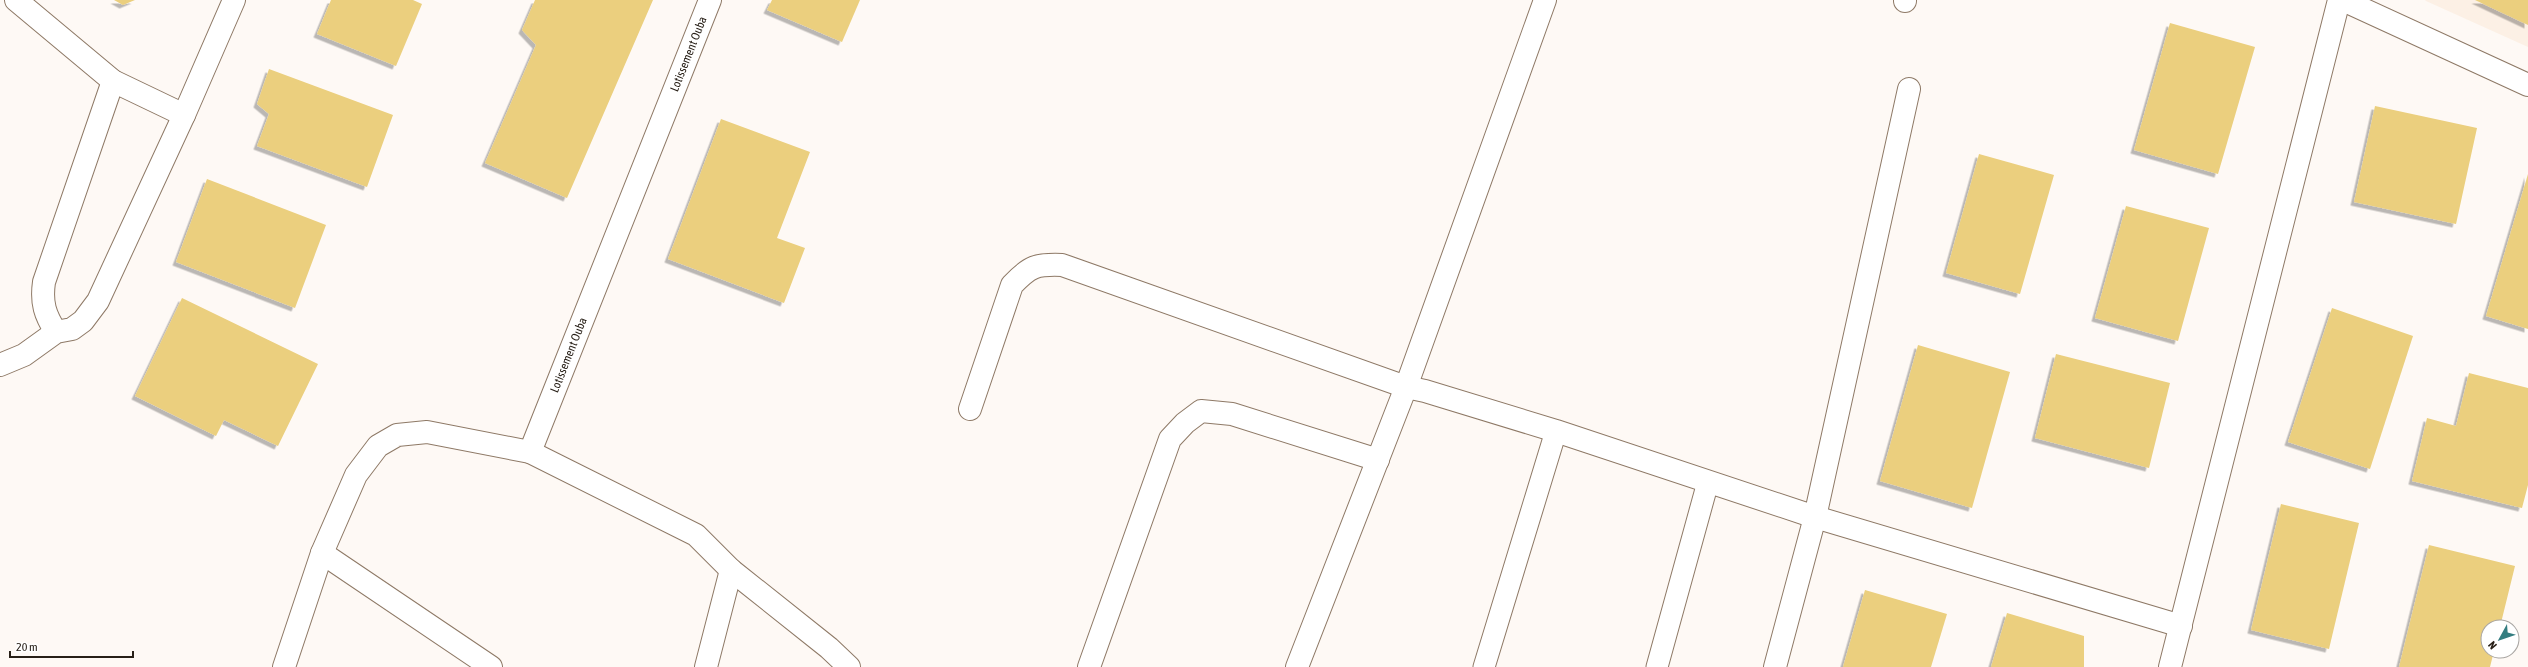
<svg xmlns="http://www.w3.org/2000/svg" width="2528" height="667" font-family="'Asap Condensed',sans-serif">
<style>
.built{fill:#fcf0e5}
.building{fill:#ebcf7e;filter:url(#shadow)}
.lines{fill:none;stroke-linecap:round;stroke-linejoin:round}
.lane-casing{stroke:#8e7966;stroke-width:23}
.street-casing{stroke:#8e7966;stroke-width:24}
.lane{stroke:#fff;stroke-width:21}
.street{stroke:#fff;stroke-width:22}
.labels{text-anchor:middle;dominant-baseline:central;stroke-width:4;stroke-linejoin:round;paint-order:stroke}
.street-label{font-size:12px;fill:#282018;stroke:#fff}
</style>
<defs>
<filter id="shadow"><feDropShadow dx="-3.5" dy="3.5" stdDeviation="0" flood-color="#0004"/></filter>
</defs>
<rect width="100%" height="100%" fill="#fef9f5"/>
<path class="built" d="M2425,0H2528V47L2426,1Z"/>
<g class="building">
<path d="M114,0H135L123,5Z"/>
<path d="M331,0H413L422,4L396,66L317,34Z"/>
<path d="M535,0H653L567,198L485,163L536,45L522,30Z"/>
<path d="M772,0H860L842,42L767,10Z"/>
<path d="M2475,0H2528V25Z"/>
<path d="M2170,23L2255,47L2218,174L2134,150Z"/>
<path d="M269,69L393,115L367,187L257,146L269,114L257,104Z"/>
<path d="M2375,106L2477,128L2456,224L2354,202Z"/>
<path d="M721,119L810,152L777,238L805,248L784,303L668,259Z"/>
<path d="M1979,154L2054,175L2020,294L1946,273Z"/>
<path d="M2528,174V329L2486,316Z"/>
<path d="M207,179L326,225L295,308L176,262Z"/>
<path d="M2126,206L2209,228L2178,341L2095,318Z"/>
<path d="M182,298L318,364L278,446L224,420L216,436L135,396Z"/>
<path d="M2332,308L2413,336L2370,469L2288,442Z"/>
<path d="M1918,345L2010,372L1972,508L1880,481Z"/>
<path d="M2056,354L2170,383L2149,468L2035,438Z"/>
<path d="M2469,373L2528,388V485L2522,508L2412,481L2427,418L2456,426Z"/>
<path d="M2281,504L2359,523L2329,649L2251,630Z"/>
<path d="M2429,545L2515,566L2500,627H2488V651H2494L2490,667H2399Z"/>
<path d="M1865,590L1947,614L1931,667H1843Z"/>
<path d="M2007,613L2084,636V667H1991Z"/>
</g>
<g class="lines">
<defs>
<g id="lane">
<path d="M1484,667L1556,431"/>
<path d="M1657,667L1708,482"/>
</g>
<g id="street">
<path d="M16,0L113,81L184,115"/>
<path d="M2343,0L2528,85"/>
<path d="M1905,1V0"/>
<path d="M56,332C45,315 41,303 44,282L113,81"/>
<path d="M0,365L24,355L56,332L72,329L83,321L98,301L184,115L234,0"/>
<path d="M970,409L1012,285C1030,266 1036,264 1062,265L1406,387L1425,391L1556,431L1815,517L2181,626"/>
<path d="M530,452L696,535L731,570L829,648L849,667"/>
<path d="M322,553L491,667"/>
<path id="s1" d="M284,667L322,553L356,475L378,446L397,435L427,432L530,452L710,0"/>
<path d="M706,667L731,570"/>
<path d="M1089,667L1170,439L1185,423L1201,411L1232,414L1378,460"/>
<path d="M1297,667L1406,387L1545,0"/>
<path d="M1775,667L1815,517L1909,89"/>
<path d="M2170,667L2339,0"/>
</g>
</defs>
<use href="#lane" class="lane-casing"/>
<use href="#street" class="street-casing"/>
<use href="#lane" class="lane"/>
<use href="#street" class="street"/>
</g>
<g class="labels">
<g class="street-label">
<text stroke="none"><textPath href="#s1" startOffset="827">Lotissement Ouba</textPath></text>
<text stroke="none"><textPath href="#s1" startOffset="503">Lotissement Ouba</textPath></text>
</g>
</g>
<g transform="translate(2500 639) rotate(230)"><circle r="19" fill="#ffffff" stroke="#a9a6a3"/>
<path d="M0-3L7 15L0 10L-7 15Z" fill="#347d80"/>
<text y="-6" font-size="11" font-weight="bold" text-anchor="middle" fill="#282018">N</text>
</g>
<path d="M10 651v6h123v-6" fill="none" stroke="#282018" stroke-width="2"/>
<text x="16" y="651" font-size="12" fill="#282018" stroke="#ffffff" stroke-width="3" paint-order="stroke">20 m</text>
</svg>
